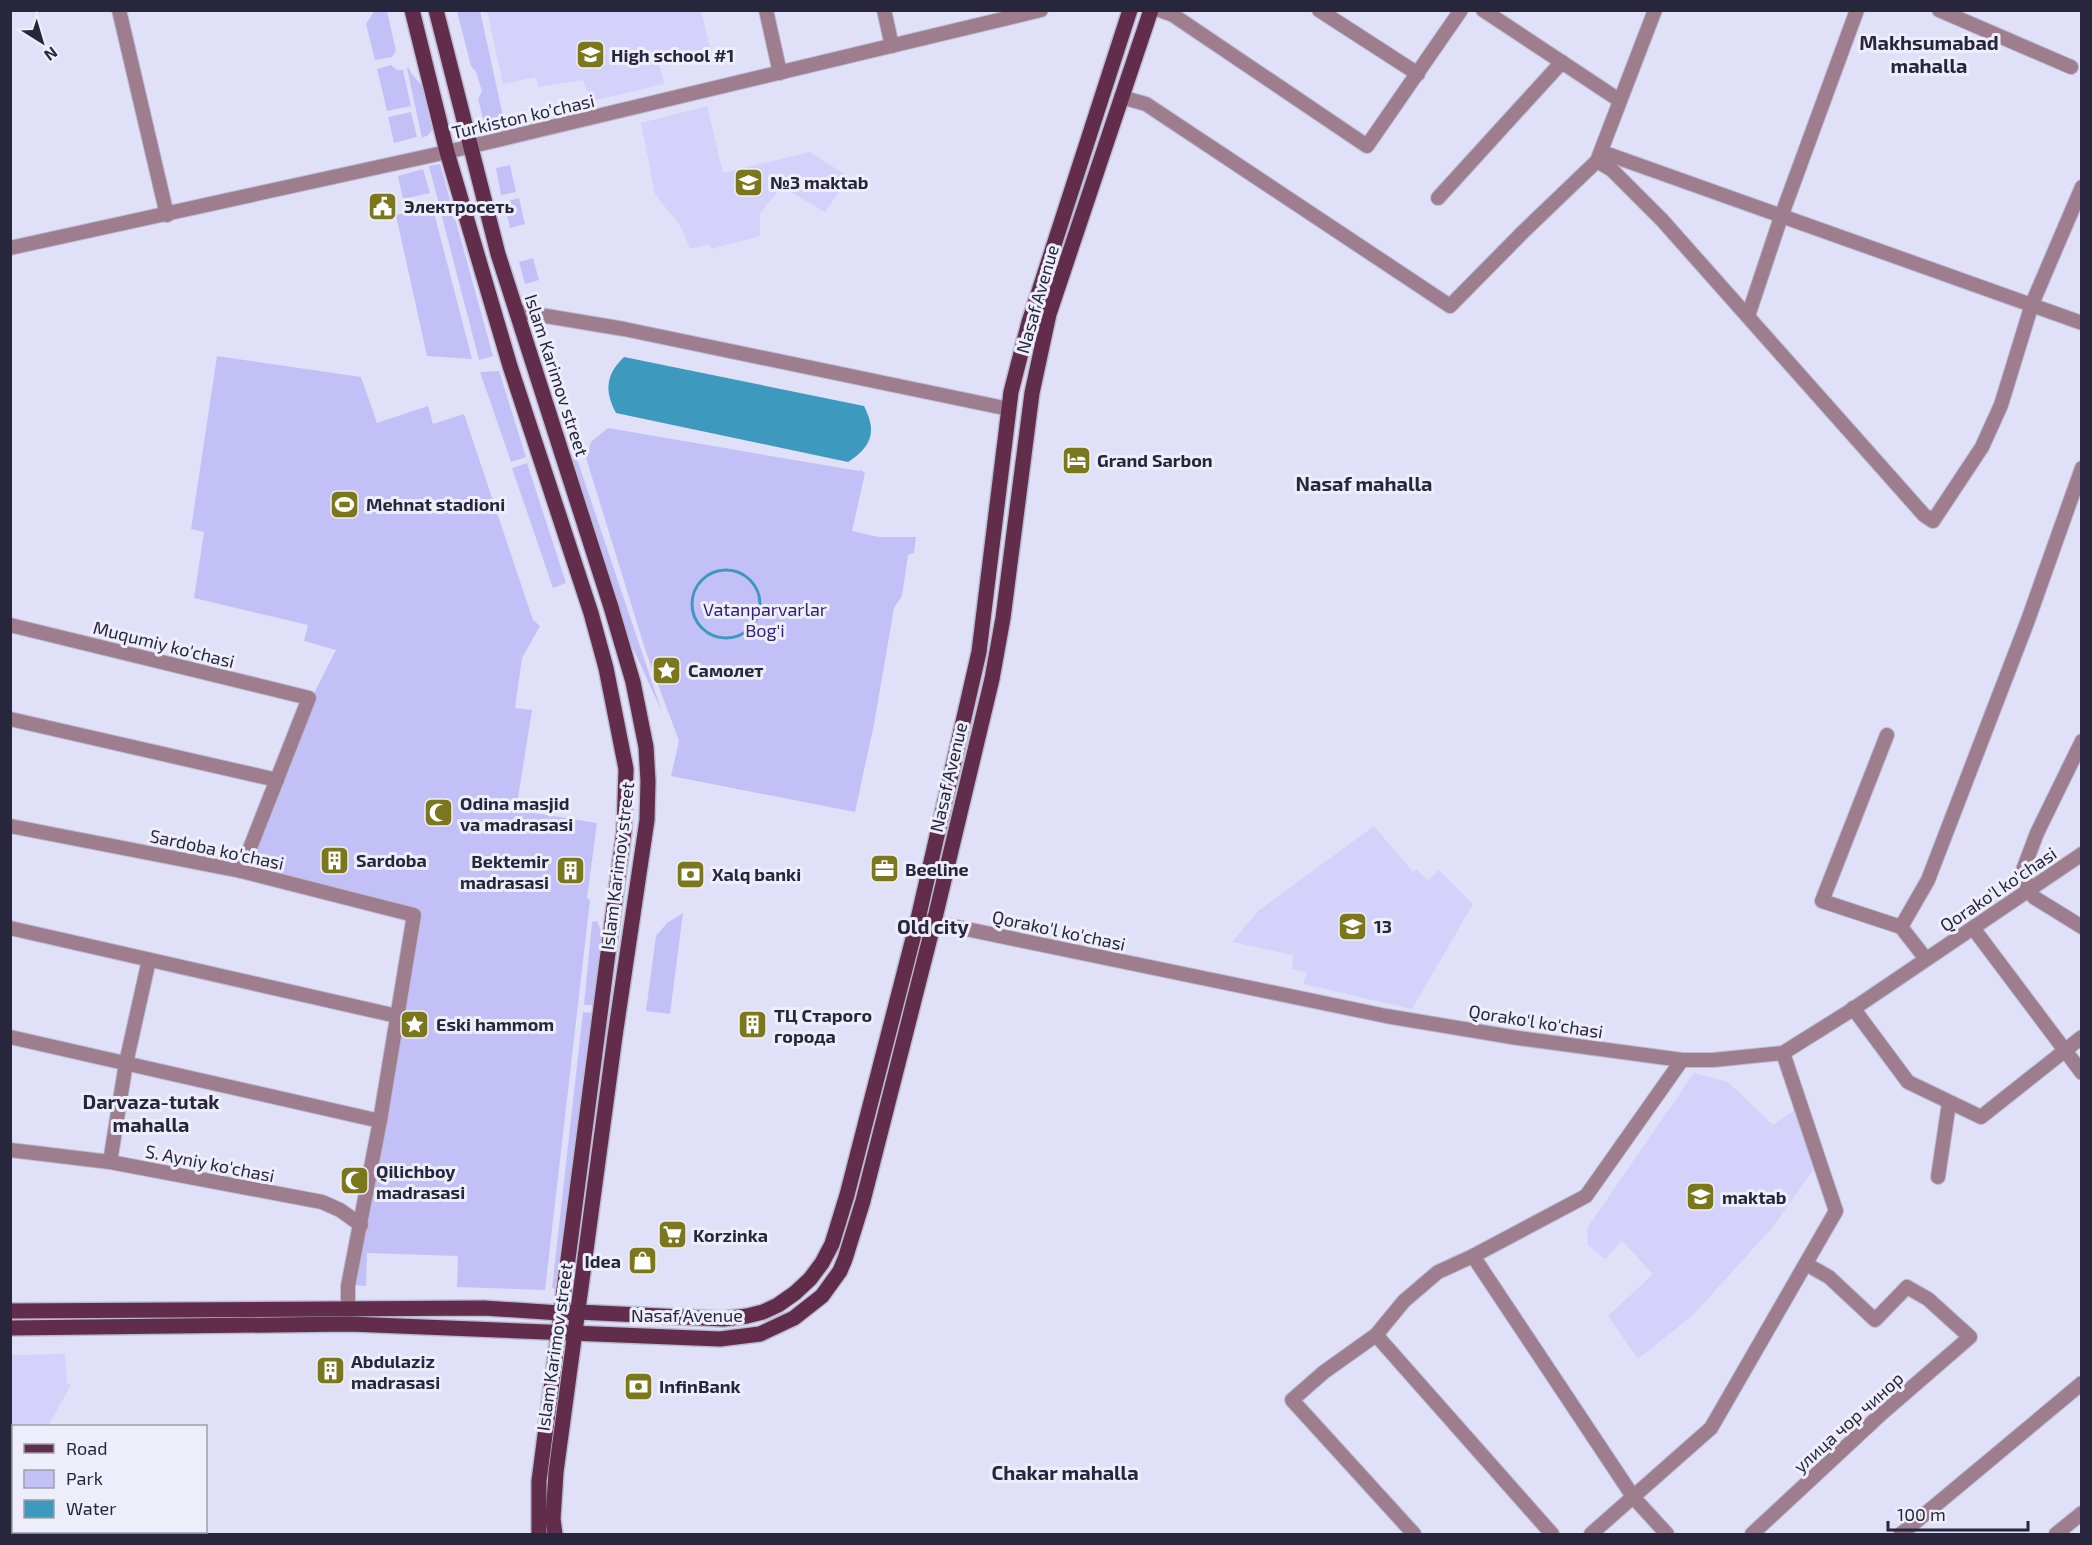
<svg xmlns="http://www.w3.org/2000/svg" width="2092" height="1545" font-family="'Exo 2',sans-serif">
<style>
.built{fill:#d4d2fa}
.green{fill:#c3c0f8}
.water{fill:#3d99bd}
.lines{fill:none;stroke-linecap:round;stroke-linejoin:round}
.stream{stroke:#3d99bd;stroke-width:3}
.minor-casing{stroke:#bbbbd3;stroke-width:16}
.major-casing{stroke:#bbbbd3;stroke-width:18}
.minor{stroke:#9e7e8e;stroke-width:14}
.major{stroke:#612d4a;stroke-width:15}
.labels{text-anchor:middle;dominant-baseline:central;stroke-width:6;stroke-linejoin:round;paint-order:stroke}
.poi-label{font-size:18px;font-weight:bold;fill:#28263d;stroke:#eeeefa;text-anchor:start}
.street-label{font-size:18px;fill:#28263d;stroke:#eeeefa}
.park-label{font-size:18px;fill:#332172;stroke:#eeeefa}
.neighbourhood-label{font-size:20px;font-weight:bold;fill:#28263d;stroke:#eeeefa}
</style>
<rect width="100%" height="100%" fill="#e0e0f8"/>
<g class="built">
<path d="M487,11H701L710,48L659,62L664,84L592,101L583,80L538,87L536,77L503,84Z"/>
<path d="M707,106L723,173L810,152L849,177L825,212L782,187L760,213V236L711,249L709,244L690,249L681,227L655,194L641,123Z"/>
<path d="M1374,826L1413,872L1416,869L1428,880L1439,870L1473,904L1412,1009L1303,984L1307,972L1292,969L1293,955L1232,942L1258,911Z"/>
<path d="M1694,1073L1728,1082L1773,1125L1796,1109L1816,1166L1772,1228L1692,1316L1638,1359L1608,1316L1653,1274L1622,1241L1605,1259L1588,1245L1587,1228Z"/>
<path d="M65,1354L67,1383L71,1385L48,1426H14V1488L11,1493V1355Z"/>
</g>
<g class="green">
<path d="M375,10L387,11L396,51L392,57L375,60L366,24Z"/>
<path d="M457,11H480L503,116L484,122L478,99L482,91L476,72L471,66Z"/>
<path d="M391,65L397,70H403L411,106L387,111L377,69Z"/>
<path d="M407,68H409L411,73L422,86L432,130L428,135L422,138Z"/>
<path d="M411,112L417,137L394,143L388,117Z"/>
<path d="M440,164L493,356L479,360L429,166Z"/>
<path d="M510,165L516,192L501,195L496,168Z"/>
<path d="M423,169L430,193L403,199L398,176Z"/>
<path d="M519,198L525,224L510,228L504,202Z"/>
<path d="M432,205L472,359L427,356L396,215Z"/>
<path d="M533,258L539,280L525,284L519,262Z"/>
<path d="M217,356L361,377L377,423L428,406L433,424L464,414L533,620L540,626L522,658L515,708L532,710L516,810L597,823L587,898L590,900L545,1290L457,1287L458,1256L367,1253L366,1286L355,1285L419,912L247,864L309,703L336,650L304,641L308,625L194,598L204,532L191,529Z"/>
<path d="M499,371L526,457L511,462L480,372Z"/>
<path d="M608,428L859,471L861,470L865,473L852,531L879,537H916L914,553L908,555L902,596L894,608L874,724L855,812L671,776L679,741L646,652L586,458L591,442Z"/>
<path d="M575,453L662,712L632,646L569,461L573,454Z"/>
<path d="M527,463L566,583L553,588L512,468Z"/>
<path d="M683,913L670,1014L646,1011L656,936L667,923Z"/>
<path d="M597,921L602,933L594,1005H584L592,922Z"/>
<path d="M583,1012L593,1013L555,1289L552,1288Z"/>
</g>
<path class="water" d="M624,357L864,406C877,432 872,446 848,462L616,413C604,391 606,374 624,357Z"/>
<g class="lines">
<circle class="stream" cx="726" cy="604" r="34"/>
<defs>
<g id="minor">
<path d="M119,10L167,215"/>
<path d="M766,10L780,73"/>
<path d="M884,10L892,46"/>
<path d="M1159,10L1173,15L1367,146L1461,10"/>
<path d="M1319,10L1418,74"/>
<path d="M1483,10L1619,100"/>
<path d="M1939,10L2071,67"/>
<path d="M1121,97L1146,104L1450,306L1523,232L1597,161L1655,10"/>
<path d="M1602,152L2082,323"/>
<path d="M1597,161L1612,170L1662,220L1924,515L1933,521L1982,447L2001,405L2032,304L2082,187"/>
<path d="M1438,198L1562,62"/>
<path d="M10,248L447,152L1041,10"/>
<path d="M516,311L624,329L1009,409"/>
<path d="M1748,316L1781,217L1857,10"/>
<path d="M10,625L309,698L241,871"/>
<path d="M10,719L277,780"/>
<path d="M1887,735L1822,901L1901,927"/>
<path d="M2082,741L2037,833L2023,870L2028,891L2035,898L2082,927"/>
<path d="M10,826L241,871L414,915L380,1121L348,1286V1309"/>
<path d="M918,919L1386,1016L1518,1038L1682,1060H1713L1783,1053L1850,1011L2082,854"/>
<path d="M10,928L397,1016"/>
<path d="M1973,928L2082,1073"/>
<path d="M1926,959L1901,927L1928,880L2028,620L2082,468"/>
<path d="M1853,1008L1908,1082L1981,1117L2082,1037"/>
<path d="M10,1037L380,1121"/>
<path d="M10,1150L110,1162L322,1202L340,1210L361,1225"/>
<path d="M110,1162L126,1063L149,960"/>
<path d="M1938,1177L1949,1103"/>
<path d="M1473,1256L1634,1498L1667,1534"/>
<path d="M1376,1335L1552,1534"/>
<path d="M1414,1534L1292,1400L1324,1372L1376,1335L1404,1301L1438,1272L1473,1256L1586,1196L1682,1060"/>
<path d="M1591,1534L1711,1428L1836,1211L1783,1053"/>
<path d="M1752,1534L1880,1415L1970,1337L1928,1299L1907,1287L1875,1320L1829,1277L1806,1264"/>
<path d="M1901,1534L2082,1383"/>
<path d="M2056,1534L2082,1513"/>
</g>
<g id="major">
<path d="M412,10L447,152L510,366L591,613L606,668L626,769L624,831L539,1481V1534"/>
<path d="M436,10L498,254L611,607L633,682L646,747L648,781L647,820L615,1036L556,1472L553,1519L555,1534"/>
<path d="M10,1311L484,1308L560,1313L578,1312L723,1319L747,1316L763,1312L778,1305L795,1293L810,1279L822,1263L832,1244L847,1195L918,919L979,652L1011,392L1029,322L1130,10"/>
<path d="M10,1328L350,1324L720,1339L760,1334L794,1318L822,1296L840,1271L845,1259L863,1201L934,922L992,679L1003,618L1032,393L1049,314L1151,10"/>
</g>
</defs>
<use href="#minor" class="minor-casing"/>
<use href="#major" class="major-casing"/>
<use href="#minor" class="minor"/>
<use href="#major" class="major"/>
</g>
<defs>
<symbol id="school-square" viewBox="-11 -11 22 22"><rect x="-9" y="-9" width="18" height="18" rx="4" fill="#7b771d" stroke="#eeeefa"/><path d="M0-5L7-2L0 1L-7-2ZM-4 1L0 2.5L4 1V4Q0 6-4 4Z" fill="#fff"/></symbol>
<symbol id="civic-square" viewBox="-11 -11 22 22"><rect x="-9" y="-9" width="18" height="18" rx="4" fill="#7b771d" stroke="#eeeefa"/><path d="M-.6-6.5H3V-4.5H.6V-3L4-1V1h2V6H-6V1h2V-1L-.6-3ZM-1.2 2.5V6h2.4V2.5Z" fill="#fff"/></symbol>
<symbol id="hotel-square" viewBox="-11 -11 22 22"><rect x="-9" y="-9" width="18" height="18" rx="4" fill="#7b771d" stroke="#eeeefa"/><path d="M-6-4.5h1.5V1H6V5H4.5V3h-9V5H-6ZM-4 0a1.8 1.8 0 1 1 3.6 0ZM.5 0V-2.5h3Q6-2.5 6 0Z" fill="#fff"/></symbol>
<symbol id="stadium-square" viewBox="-11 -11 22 22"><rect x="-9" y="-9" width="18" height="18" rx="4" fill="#7b771d" stroke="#eeeefa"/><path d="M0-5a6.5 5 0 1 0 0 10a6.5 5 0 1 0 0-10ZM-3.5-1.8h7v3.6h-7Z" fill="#fff"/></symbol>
<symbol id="sight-square" viewBox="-11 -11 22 22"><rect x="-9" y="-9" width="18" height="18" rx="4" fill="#7b771d" stroke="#eeeefa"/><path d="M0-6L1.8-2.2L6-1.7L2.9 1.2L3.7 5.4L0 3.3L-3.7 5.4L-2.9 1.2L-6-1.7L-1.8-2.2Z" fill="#fff"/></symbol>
<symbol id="mosque-square" viewBox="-11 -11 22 22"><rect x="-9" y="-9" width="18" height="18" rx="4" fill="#7b771d" stroke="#eeeefa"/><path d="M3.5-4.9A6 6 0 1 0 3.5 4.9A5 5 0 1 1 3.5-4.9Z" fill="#fff"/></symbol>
<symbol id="building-square" viewBox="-11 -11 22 22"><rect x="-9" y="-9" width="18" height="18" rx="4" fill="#7b771d" stroke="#eeeefa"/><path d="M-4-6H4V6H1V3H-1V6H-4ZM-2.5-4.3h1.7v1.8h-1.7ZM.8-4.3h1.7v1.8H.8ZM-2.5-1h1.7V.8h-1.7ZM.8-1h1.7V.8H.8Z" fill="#fff"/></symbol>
<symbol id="office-square" viewBox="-11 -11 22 22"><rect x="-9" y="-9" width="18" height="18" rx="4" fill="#7b771d" stroke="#eeeefa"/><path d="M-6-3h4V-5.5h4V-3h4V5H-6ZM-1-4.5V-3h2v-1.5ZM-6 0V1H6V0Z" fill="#fff"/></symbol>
<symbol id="bank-square" viewBox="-11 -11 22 22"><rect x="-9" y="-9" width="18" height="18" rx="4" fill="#7b771d" stroke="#eeeefa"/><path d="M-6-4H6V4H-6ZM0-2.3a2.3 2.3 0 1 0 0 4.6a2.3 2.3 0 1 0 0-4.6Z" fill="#fff"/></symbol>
<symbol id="supermarket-square" viewBox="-11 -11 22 22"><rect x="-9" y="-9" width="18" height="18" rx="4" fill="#7b771d" stroke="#eeeefa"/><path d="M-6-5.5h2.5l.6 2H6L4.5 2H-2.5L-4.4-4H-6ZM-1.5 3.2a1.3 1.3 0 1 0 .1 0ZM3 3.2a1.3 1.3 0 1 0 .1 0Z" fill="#fff"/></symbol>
<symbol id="shop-square" viewBox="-11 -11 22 22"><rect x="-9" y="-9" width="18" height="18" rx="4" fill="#7b771d" stroke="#eeeefa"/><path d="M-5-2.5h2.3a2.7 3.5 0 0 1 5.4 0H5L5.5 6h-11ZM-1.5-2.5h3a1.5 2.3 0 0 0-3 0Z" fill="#fff"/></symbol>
</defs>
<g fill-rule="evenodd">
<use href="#school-square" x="574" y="38" width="33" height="33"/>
<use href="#school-square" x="732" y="166" width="33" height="33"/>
<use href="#civic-square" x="366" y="190" width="33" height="33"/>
<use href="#hotel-square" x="1060" y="444" width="33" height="33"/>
<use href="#stadium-square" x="328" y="488" width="33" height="33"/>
<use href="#sight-square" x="650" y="654" width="33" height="33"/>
<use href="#mosque-square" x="422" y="796" width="33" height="33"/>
<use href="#building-square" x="318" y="844" width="33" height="33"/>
<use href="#office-square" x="868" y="852" width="33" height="33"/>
<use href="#building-square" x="554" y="854" width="33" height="33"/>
<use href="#bank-square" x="674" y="858" width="33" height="33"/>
<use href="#school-square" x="1336" y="910" width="33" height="33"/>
<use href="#sight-square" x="398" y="1008" width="33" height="33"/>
<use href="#building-square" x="736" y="1008" width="33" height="33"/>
<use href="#mosque-square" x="338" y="1164" width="33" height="33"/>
<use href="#school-square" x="1684" y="1180" width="33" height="33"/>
<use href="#supermarket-square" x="656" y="1218" width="33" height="33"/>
<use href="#shop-square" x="626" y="1244" width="33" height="33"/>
<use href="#building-square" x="314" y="1354" width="33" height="33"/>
<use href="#bank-square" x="622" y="1370" width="33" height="33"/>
</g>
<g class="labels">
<g class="poi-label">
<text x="611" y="55">High school #1</text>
<text x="770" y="182">№3 maktab</text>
<text x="404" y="206">Электросеть</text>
<text x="1097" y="460">Grand Sarbon</text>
<text x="366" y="504">Mehnat stadioni</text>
<text x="688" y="670">Самолет</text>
<text x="460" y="803">Odina masjid<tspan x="460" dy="21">va madrasasi</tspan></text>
<text x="356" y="860">Sardoba</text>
<text x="549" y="861" text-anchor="end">Bektemir<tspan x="549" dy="21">madrasasi</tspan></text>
<text x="905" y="869">Beeline</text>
<text x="712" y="874">Xalq banki</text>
<text x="1374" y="926">13</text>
<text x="774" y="1015">ТЦ Старого<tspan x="774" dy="21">города</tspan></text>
<text x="436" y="1024">Eski hammom</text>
<text x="376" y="1171">Qilichboy<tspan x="376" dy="21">madrasasi</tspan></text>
<text x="1722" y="1197">maktab</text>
<text x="693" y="1235">Korzinka</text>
<text x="621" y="1261" text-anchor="end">Idea</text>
<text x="351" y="1361">Abdulaziz<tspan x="351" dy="21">madrasasi</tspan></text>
<text x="659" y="1386">InfinBank</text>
</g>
<g class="street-label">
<text transform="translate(523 116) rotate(-13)">Turkiston ko'chasi</text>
<text transform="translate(1037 299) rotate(-74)">Nasaf Avenue</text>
<text transform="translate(557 375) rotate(72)">Islam Karimov street</text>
<text transform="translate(164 644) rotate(14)">Muqumiy ko'chasi</text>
<text transform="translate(948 777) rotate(-77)">Nasaf Avenue</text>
<text transform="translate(217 849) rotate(12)">Sardoba ko'chasi</text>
<text transform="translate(617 866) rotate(-83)">Islam Karimov street</text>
<text transform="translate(1998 889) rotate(-34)">Qorako'l ko'chasi</text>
<text transform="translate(1059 930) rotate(12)">Qorako'l ko'chasi</text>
<text transform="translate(1536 1021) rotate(9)">Qorako'l ko'chasi</text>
<text transform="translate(210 1163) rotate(11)">S. Ayniy ko'chasi</text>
<text x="687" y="1315">Nasaf Avenue</text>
<text transform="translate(554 1347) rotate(-82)">Islam Karimov street</text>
<text transform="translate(1848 1422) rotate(-42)">улица чор чинор</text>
</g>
<g class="park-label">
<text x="765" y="609">Vatanparvarlar<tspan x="765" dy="21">Bog'i</tspan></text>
</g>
<g class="neighbourhood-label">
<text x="1929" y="42">Makhsumabad<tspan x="1929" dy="23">mahalla</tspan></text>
<text x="1364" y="483">Nasaf mahalla</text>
<text x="933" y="926">Old city</text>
<text x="151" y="1101">Darvaza-tutak<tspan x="151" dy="23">mahalla</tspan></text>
<text x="1065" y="1472">Chakar mahalla</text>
</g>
</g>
<rect width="2092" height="1545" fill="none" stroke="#28263d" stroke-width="24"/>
<rect x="12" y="1425" width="195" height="108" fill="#eeeefa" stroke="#9f9eae" stroke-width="1.5"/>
<rect x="24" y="1444" width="30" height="9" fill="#612d4a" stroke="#9f9eae" stroke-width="1.5"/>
<text x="66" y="1455" font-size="18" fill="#28263d">Road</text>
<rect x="24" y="1470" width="30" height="18" fill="#c3c0f8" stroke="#9f9eae" stroke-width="1.5"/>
<text x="66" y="1485" font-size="18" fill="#28263d">Park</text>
<rect x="24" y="1500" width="30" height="18" fill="#3d99bd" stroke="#9f9eae" stroke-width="1.5"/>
<text x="66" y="1515" font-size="18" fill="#28263d">Water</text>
<g transform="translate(42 42) rotate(143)" stroke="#eeeefa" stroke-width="4.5" paint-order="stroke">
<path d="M0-4.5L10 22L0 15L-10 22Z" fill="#28263d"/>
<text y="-9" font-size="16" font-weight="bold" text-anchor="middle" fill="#28263d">N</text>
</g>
<path d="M1888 1521v9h140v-9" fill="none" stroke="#28263d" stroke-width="3"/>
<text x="1897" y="1521" font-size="18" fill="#28263d" stroke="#eeeefa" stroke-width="4.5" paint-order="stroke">100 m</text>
</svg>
